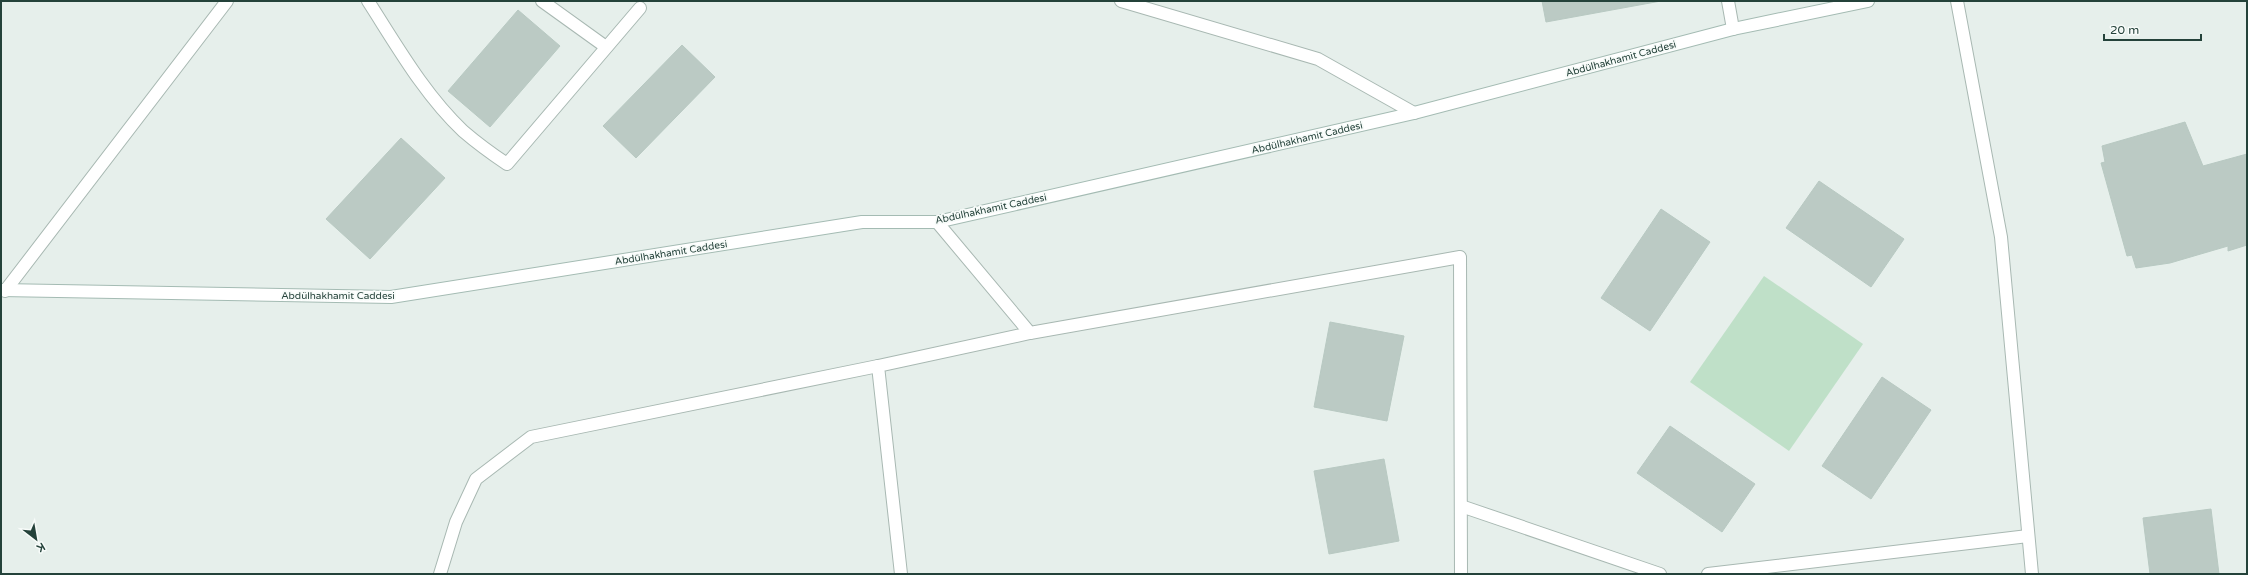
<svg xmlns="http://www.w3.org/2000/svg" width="2248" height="575" font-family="'Varela Round',sans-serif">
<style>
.green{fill:#bfe0c8}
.building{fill:#bbcac4;stroke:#b8c9c2}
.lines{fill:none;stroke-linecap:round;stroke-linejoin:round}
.service-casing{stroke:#a8b8b2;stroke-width:14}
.minor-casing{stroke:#a8b8b2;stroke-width:14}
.secondary-casing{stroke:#a4bbb3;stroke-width:14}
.service{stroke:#fff;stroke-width:12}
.minor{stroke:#fff;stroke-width:12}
.secondary{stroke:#fff;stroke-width:12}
.labels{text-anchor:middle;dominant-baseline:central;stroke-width:3.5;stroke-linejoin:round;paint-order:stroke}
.street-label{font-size:10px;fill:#24423a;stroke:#f7fbf9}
</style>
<rect width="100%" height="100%" fill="#e6efeb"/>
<path class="green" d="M1764,276L1863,344L1789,451L1690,382Z"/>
<g class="building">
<path d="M1542,1H1661L1546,22Z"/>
<path d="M518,10L560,46L490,127L448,91Z"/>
<path d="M682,45L715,77L636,158L603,126Z"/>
<path d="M2185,122L2203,166L2247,154V245L2228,251V246L2170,263L2136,268L2132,255L2127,256L2101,163L2105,162L2102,146Z"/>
<path d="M401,138L445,178L370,259L326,219Z"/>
<path d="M1819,181L1904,239L1871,287L1786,228Z"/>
<path d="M1661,209L1710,242L1650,331L1601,298Z"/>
<path d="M1330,322L1404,336L1387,421L1314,407Z"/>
<path d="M1882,377L1931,410L1871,499L1822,466Z"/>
<path d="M1670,426L1755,484L1722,532L1637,473Z"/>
<path d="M1384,459L1399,541L1329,554L1314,471Z"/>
<path d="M2211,509L2219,574H2150L2143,518Z"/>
</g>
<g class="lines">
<defs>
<g id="service">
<path d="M368,1C397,46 424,94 463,131C477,143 492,154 507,164L640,8"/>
<path d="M542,1L606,47"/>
</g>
<g id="minor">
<path d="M1121,1L1318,59L1414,113"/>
<path d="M1728,1L1733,29"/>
<path d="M1957,1L2001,237L2032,574"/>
<path d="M937,222L1030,333L1460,257L1461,574"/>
<path d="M5,291L227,1"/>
<path d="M1461,506L1660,574"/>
<path d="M440,574L456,522L476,479L531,437L878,366"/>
<path d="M901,574L878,366L1030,333"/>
<path d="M1708,574L2028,536"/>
</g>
<path id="secondary" d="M1,290L391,297L862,222H937L1414,113L1733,29L1868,1"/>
</defs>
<use href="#service" class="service-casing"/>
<use href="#minor" class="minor-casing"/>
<use href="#secondary" class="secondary-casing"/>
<use href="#service" class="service"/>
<use href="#minor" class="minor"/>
<use href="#secondary" class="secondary"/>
</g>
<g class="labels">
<g class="street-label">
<text transform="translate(1621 59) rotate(-15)">Abdülhakhamit Caddesi</text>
<text transform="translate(1307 138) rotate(-13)">Abdülhakhamit Caddesi</text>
<text transform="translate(991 209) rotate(-12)">Abdülhakhamit Caddesi</text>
<text transform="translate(671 253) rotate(-9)">Abdülhakhamit Caddesi</text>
<text x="338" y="296">Abdülhakhamit Caddesi</text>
</g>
</g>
<rect width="2248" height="575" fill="none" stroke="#24423a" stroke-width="4"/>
<g transform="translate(36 539) rotate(149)" stroke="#f7fbf9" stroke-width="3" paint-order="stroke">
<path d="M0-3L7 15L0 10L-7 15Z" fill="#24423a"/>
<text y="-6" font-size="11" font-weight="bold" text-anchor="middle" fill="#24423a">K</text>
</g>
<path d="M2104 34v6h97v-6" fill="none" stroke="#24423a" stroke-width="2"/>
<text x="2110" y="34" font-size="12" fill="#24423a" stroke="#f7fbf9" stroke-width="3" paint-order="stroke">20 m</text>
</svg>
